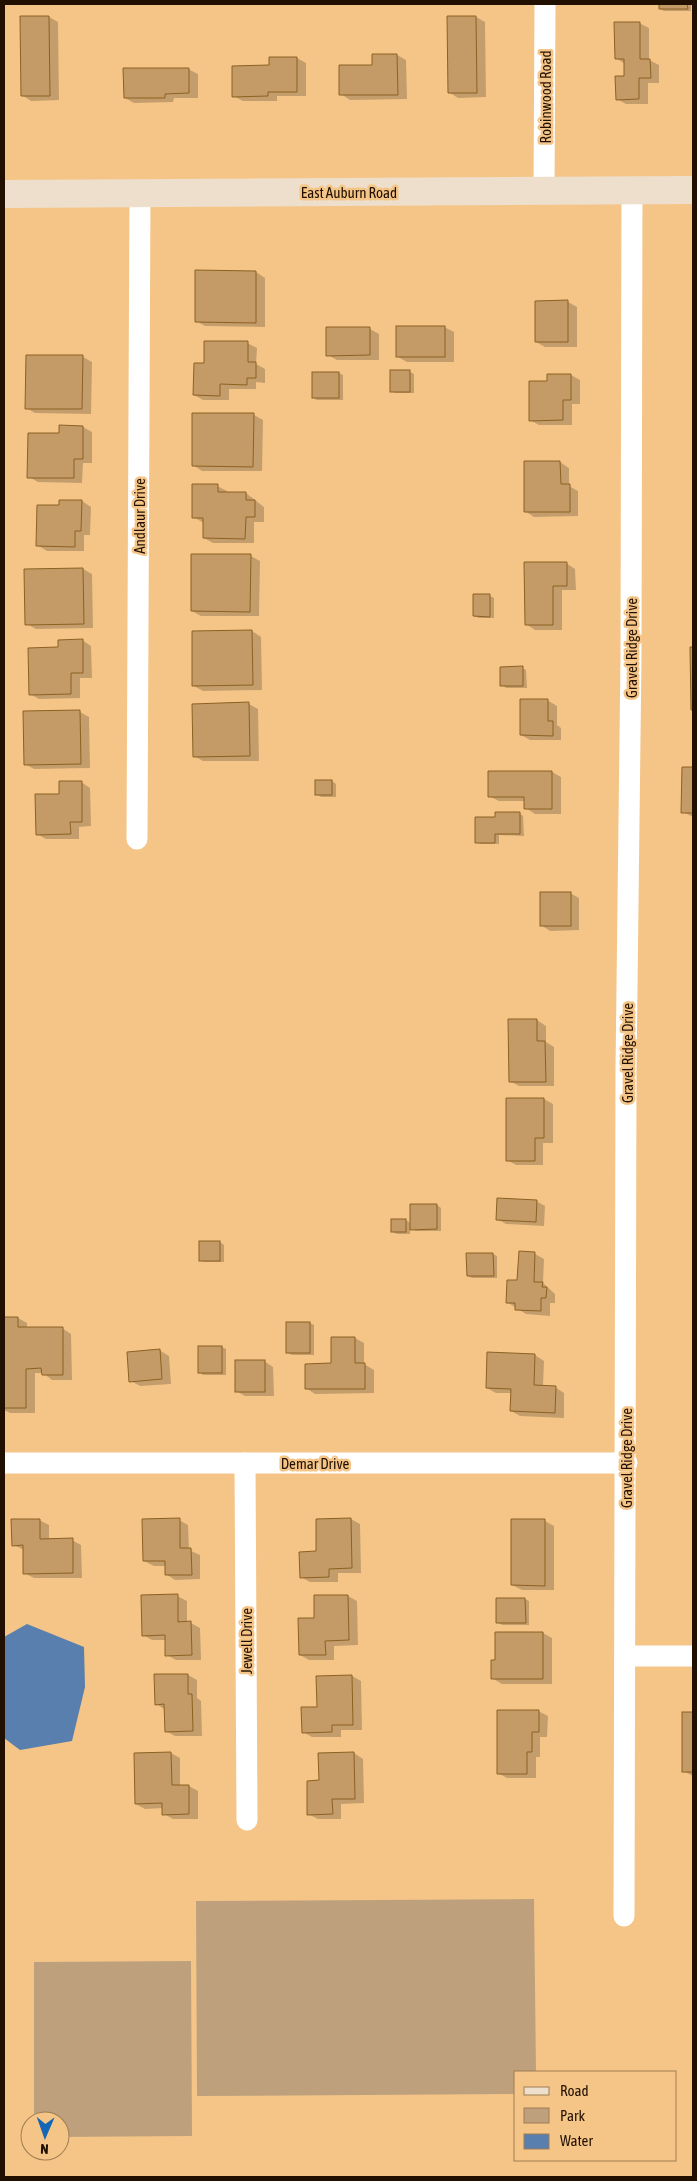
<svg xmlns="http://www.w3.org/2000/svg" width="697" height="2181" font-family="'Asap Condensed',sans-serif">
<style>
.green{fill:#bea17c}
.water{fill:#587fad}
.shadow{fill:#0003}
.building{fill:#c49b67;stroke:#8c6122}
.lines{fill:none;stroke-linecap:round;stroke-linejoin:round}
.street{stroke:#fff;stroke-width:21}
.secondary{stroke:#eddfcc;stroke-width:28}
.labels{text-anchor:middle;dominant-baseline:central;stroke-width:5;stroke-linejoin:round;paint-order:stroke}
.street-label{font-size:15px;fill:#211000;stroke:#f5c588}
</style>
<rect width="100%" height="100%" fill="#f5c588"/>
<g class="green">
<path d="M534,1899L536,2072H516V2094L197,2096L196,1901Z"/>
<path d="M191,1961L192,2136L60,2137V2121H34V1962Z"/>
</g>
<path class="water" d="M27,1624L84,1647L85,1687L72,1741L20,1750L4,1738V1637Z"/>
<g class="shadow">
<path d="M660,4H691V11H664L660,9Z"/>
<path d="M21,17H49L58,22L59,100L31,101L22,95Z"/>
<path d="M476,17L485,22L486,97L458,98L449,92L448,18Z"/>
<path d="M639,23L649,28V60L659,65V83H648V104H626L617,99L626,77L625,64L616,58Z"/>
<path d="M373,55H397L406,60L407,99L350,100L341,94L373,66Z"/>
<path d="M297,58L306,63V96H277V101H243L233,96L271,66Z"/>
<path d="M188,69L198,74V98H174L173,102L134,103L125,98Z"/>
<path d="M196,272H256L265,278V327L205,326L196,321Z"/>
<path d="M568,302L577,307V347H545L536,342Z"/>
<path d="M444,327L454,332V362H407L398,357Z"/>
<path d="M370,329L379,334V360H337L328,355Z"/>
<path d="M247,343L257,348L256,364L265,369V383L256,382V389H229V400H203L194,395L205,364Z"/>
<path d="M83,357L92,362L91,414L35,413L26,408Z"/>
<path d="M410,372L414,374V393H396L392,391Z"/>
<path d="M339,373L343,375V400H317L313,398Z"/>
<path d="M571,375L580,380V404H572V425H539L530,420Z"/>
<path d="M254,415L263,420L262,471H202L193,465Z"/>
<path d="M83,427L92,432V463H83L82,483L38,482L29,477L60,435Z"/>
<path d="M560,462L569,468V486L578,491V516L534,517L525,511Z"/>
<path d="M217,486L227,491V493H246L264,507V522H254V543H213L204,538V523L193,517Z"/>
<path d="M82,501L91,507L90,535H84V551H47L37,545L60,506Z"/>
<path d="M251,556L260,561L259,616H201L192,611Z"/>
<path d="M566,563L575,569L576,590H562V630H535L526,624Z"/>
<path d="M83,569L92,574L93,628L36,629L27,624Z"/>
<path d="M490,596L494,598V618H479L474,616Z"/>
<path d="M252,631L261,637L262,690L203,691L194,686Z"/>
<path d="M82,640L91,646L92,678H80V698L39,699L30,694L59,648Z"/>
<path d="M692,649H693V710L692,709Z"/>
<path d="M522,668L526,670L527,688H506L502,685Z"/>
<path d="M547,700L557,706V725L561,728V740H530L521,735Z"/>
<path d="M249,704L258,709L259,761H203L194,756Z"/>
<path d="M80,712L89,717L90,768L34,769L25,764L24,713Z"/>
<path d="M683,768H693V817L683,812Z"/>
<path d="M489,772H552L561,777V814H535L526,808V801H499L489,796Z"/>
<path d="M332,781L336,784V797H321L317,794Z"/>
<path d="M81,782L90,788L91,826L79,827V839H46L37,834L61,795Z"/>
<path d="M519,813L523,816L524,836L499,835V844H481L477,842L496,818Z"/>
<path d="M570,893L579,898V930L550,931L541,925Z"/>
<path d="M537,1020L546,1026V1042L554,1047V1086H519L510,1081Z"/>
<path d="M544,1099L553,1104V1143H543V1165H516L507,1160Z"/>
<path d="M536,1201L545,1206L544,1226L506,1224L497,1219Z"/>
<path d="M437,1205L441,1208V1231H416L410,1228V1234H397L393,1232L406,1220L412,1224Z"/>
<path d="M220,1242L224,1245V1262H204L200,1260Z"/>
<path d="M520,1253L535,1254L544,1259L543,1283L555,1294V1303H550V1316L526,1314L507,1302L518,1282Z"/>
<path d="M493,1254L497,1256V1278H472L468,1276Z"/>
<path d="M4,1318H18L27,1323V1329L62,1328L71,1334L72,1380H52L43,1373H35V1413H10L4,1410Z"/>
<path d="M310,1323L314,1325V1355H292L288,1353Z"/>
<path d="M355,1338L364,1343V1364L374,1370V1393L315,1394L306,1388L333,1365Z"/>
<path d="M222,1347L226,1349V1375H203L199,1372Z"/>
<path d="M159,1350L169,1356L171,1384L140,1386L131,1381Z"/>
<path d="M535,1355L544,1361L543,1387H555L564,1393V1418L520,1416L511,1411L512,1393H496L487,1388Z"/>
<path d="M264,1361L273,1367L274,1396H245L236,1391Z"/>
<path d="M351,1519L360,1524L361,1573H338V1582H310L301,1577L318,1553Z"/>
<path d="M39,1520L49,1525V1540H72L81,1545L82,1578H34L24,1573V1550L13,1545Z"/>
<path d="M179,1520L188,1525L189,1550L200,1555V1579L175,1580L166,1574V1566H154L144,1561Z"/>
<path d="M545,1521L554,1526V1590H522L512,1585Z"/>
<path d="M177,1596L187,1601V1623H191L200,1628L201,1660H176L167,1655L166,1640H152L143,1635Z"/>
<path d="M315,1596H348L357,1601L358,1645L334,1646V1660H309L300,1655L315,1619Z"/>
<path d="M497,1599H525L529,1601V1625H502L497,1622Z"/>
<path d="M543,1633L552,1638V1684H502L492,1678Z"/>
<path d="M188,1675L197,1680V1698L201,1701L202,1736H175L166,1731V1710L156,1704Z"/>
<path d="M352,1676L361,1681L362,1730H341V1737H312L303,1732L318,1708Z"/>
<path d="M538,1711L548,1716L547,1737H540V1757H536V1778H507L498,1773Z"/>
<path d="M683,1714H693V1776L683,1771Z"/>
<path d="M171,1753L180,1758V1786H189L198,1791V1819H173L164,1814V1808L145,1809L136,1804Z"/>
<path d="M354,1753L363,1759L364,1803L341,1804V1819H318L308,1814L320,1782Z"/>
</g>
<g class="building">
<path d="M659,4H687L688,9H659Z"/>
<path d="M20,16H49L50,96H21Z"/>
<path d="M447,16H476L477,93H448Z"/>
<path d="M614,22H640V59H650L651,78H639V99L616,100L615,76H624V59H615Z"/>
<path d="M372,54H397L398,95H339V65H372Z"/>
<path d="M269,57H297V92H268V96L232,97V66L269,65Z"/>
<path d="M123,68H189V93L165,94V98H124Z"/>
<path d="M195,270L256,271V323L195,322Z"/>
<path d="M568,300V342H535V301Z"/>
<rect x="396" y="326" width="49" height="31"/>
<path d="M326,327H370V355L326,356Z"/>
<path d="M204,341H248V362H256V378H247V385L220,384V396L193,395L194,363H204Z"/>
<path d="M26,355H83L82,409H25Z"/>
<rect x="390" y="370" width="20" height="22"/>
<rect x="312" y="372" width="27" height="26"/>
<path d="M547,374H571V400H563V420L529,421V381H547Z"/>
<path d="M192,413H254L253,467L192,466Z"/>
<path d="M59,425L83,426V459H74V478H27L28,433H59Z"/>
<path d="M524,461H560L561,484H570V512H524Z"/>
<path d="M192,484H218V492H246V500H255V517H246L245,539L203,538V518H192Z"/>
<path d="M59,500H82L81,531H75V547L36,546L37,505H59Z"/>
<path d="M191,554H251L250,612L191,611Z"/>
<path d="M524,562H567V586H553V625H525Z"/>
<path d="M83,568L84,624L25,625L24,569Z"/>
<path d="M473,594H490V617L473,616Z"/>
<path d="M252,630L253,685L192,686V631Z"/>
<path d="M83,639V673H71V694L29,695L28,648L58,647V640Z"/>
<path d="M690,647H693V710H691Z"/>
<path d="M523,666V686H500V667Z"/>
<path d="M520,699H548V721H553V736L520,735Z"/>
<path d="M249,702L250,756L193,757L192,704Z"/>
<path d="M80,710L81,764L24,765L23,711Z"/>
<path d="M682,767H693V813H681Z"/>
<path d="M488,771H552V809H524V797H488Z"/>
<rect x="315" y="780" width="17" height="15"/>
<path d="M59,781H82V822H70L71,834L36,835L35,794H59Z"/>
<path d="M495,812H520V834H495V843H475V817H495Z"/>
<rect x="540" y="892" width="31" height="34"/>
<path d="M508,1019H537V1041H545L546,1082H509Z"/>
<path d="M506,1098H544V1138H535V1161H506Z"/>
<path d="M497,1198L537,1200L536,1222L496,1220Z"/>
<path d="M410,1204H437V1229L410,1230Z"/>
<rect x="391" y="1219" width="15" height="13"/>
<rect x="199" y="1241" width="21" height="20"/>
<path d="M519,1251L535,1252L534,1282H543L542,1287H547L546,1298H541V1311L515,1310V1303H506L507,1280H517Z"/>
<path d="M466,1253H493L494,1276H467Z"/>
<path d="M4,1317H18V1327H63V1375H42L41,1368L26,1369V1408H4Z"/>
<rect x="286" y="1322" width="24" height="31"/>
<path d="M331,1337H355V1363H365V1389H305V1364L331,1363Z"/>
<rect x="198" y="1346" width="24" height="27"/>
<path d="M160,1349L162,1379L129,1382L127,1352Z"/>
<path d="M487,1352L535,1354L534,1385L556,1386L555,1413L510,1411L511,1389L486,1388Z"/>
<rect x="235" y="1360" width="30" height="32"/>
<path d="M180,1518V1548H191L192,1575H165V1561H143L142,1519Z"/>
<path d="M351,1518L352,1568L329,1569V1577L300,1578L299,1552L316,1551V1519Z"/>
<path d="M11,1519H40V1539L73,1538V1573L23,1574V1545L12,1546Z"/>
<path d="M511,1519H545V1586L511,1585Z"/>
<path d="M178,1594V1622L191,1621L192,1655L165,1656V1635L142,1636L141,1595Z"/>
<path d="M314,1595H348L349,1640L325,1641L326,1655H299L298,1618H314Z"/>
<path d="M496,1598H525L526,1623H496Z"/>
<path d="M495,1632H543V1679H491V1660H495Z"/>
<path d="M154,1674H188V1694H192L193,1731L165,1732L164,1704L155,1705Z"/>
<path d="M352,1675L353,1725H332V1732L302,1733L301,1707H317L316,1676Z"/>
<path d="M497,1710H539V1732H532V1752H527V1774H497Z"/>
<rect x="682" y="1712" width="11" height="60"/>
<path d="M171,1752L172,1785H189V1814L162,1815V1803L135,1804L134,1753Z"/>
<path d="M354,1752L355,1799H332L333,1814L307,1815V1781L319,1780L318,1753Z"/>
</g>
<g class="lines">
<g class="street">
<path d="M544,191L545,4"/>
<path d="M137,839L140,193"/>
<path d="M4,1463H627"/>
<path d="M245,1463L247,1820"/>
<path d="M625,1656H693"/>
<path d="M624,1916L626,1070L631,656L632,190"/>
</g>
<path class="secondary" d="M4,194L693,190"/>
</g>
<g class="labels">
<g class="street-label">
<text transform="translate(545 97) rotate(-90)">Robinwood Road</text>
<text x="349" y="192">East Auburn Road</text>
<text transform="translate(139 516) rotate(-90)">Andlaur Drive</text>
<text transform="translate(631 648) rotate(-90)">Gravel Ridge Drive</text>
<text transform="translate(627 1053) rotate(-90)">Gravel Ridge Drive</text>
<text transform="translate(626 1458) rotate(-90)">Gravel Ridge Drive</text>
<text x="315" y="1463">Demar Drive</text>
<text transform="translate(246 1641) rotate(-90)">Jewell Drive</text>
</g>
</g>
<rect width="697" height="2181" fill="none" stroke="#211000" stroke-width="10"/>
<rect x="514" y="2071" width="162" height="90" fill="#f5c588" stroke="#a07d52"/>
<rect x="524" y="2087" width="25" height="8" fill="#eddfcc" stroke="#a07d52"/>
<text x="560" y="2096" font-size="15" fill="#211000">Road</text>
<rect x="524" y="2108" width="25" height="15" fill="#bea17c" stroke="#a07d52"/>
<text x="560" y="2121" font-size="15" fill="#211000">Park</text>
<rect x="524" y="2134" width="25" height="15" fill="#587fad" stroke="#a07d52"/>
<text x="560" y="2146" font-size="15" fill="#211000">Water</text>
<g transform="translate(45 2136) rotate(182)"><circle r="24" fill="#f5c588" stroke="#a07d52"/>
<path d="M0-4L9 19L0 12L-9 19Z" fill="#1566b4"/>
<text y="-8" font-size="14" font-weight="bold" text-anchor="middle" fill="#211000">N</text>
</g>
</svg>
